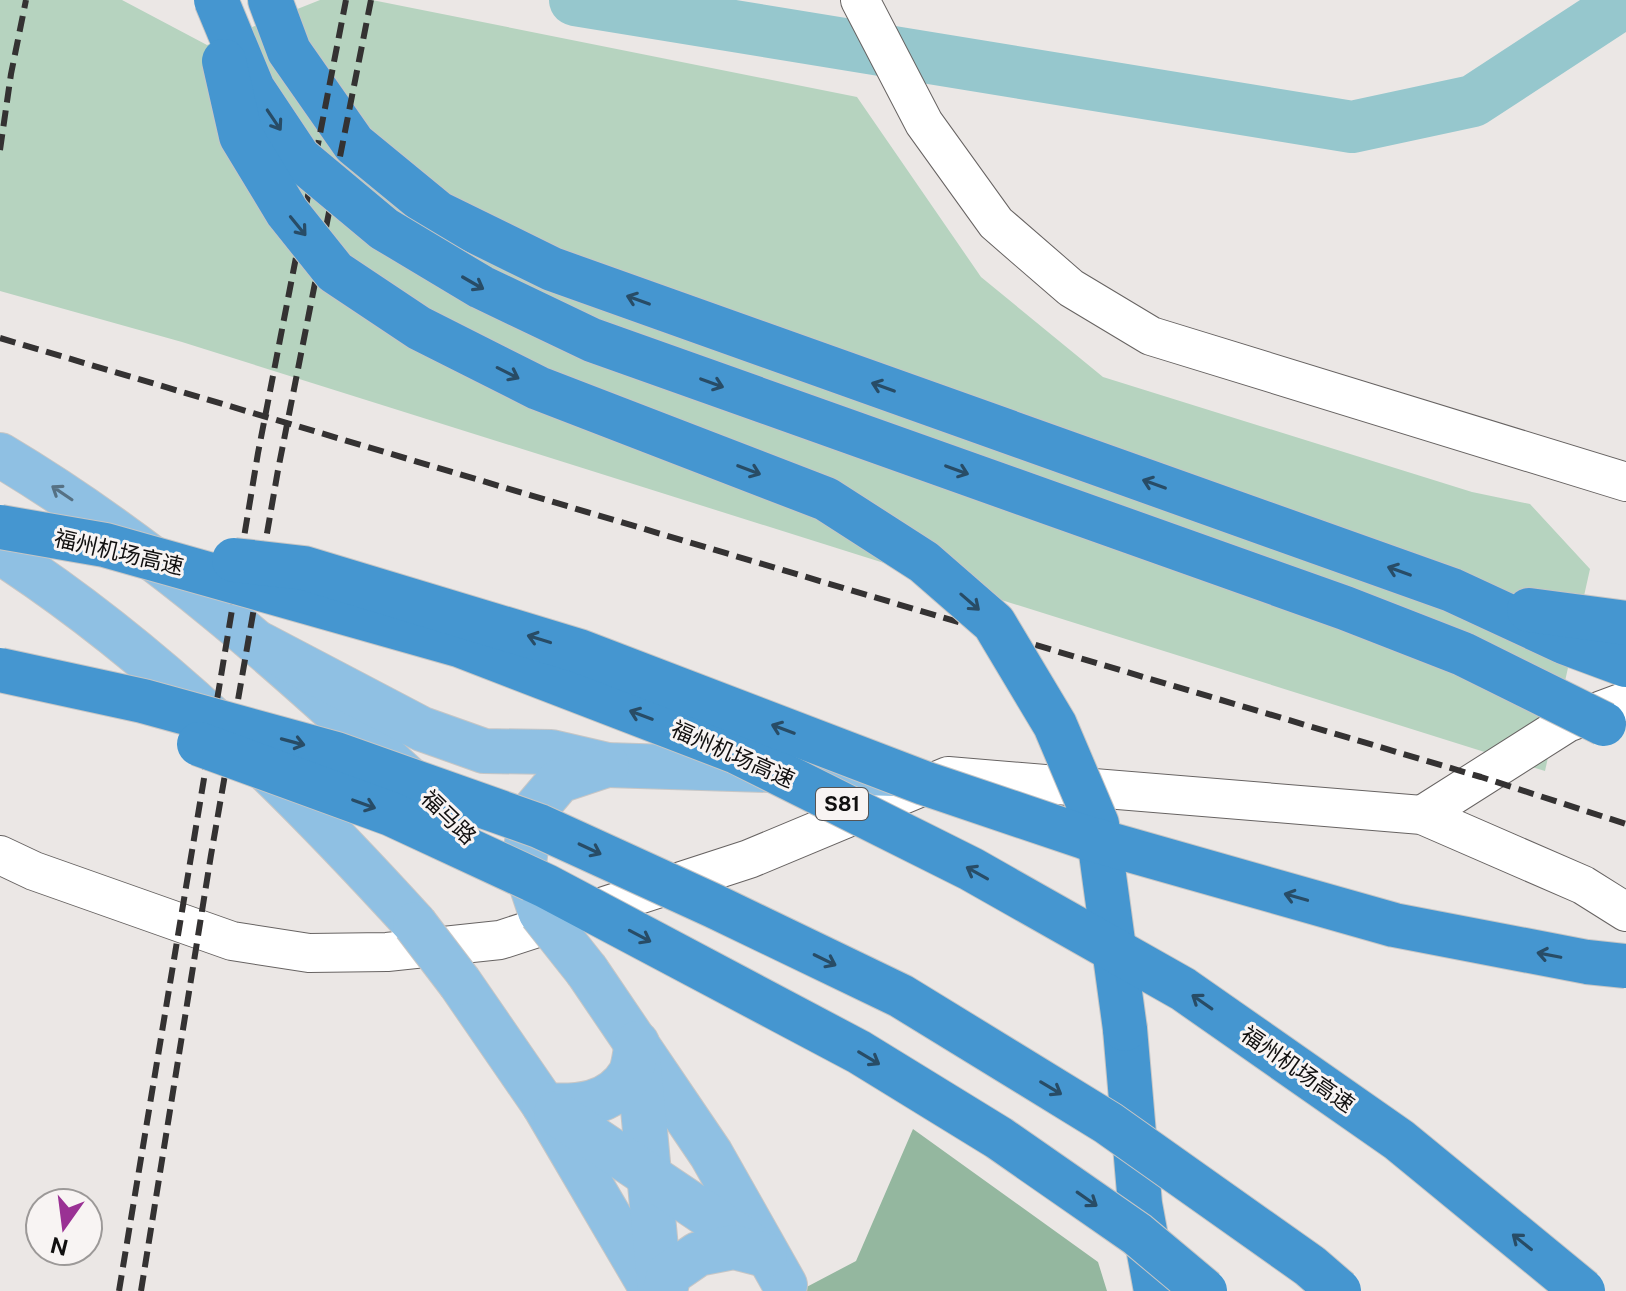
<svg xmlns="http://www.w3.org/2000/svg" width="1626" height="1291" font-family="'Public Sans','Noto Sans SC',sans-serif">
<style>
.green{fill:#b6d3bf}
.forest{fill:#94b79f}
.lines{fill:none;stroke-linecap:round;stroke-linejoin:round}
.river{stroke:#96c7cd;stroke-width:52}
.minor-casing{stroke:#676362;stroke-width:40}
.major-casing{stroke:#c6c6c6;stroke-width:46}
.highway-casing{stroke:#c6c6c6;stroke-width:46}
.minor{stroke:#fff;stroke-width:38}
.major{stroke:#8fc0e3;stroke-width:44}
.highway{stroke:#4596d0;stroke-width:44}
.rail{stroke:#343232;stroke-width:6;stroke-dasharray:16 8;stroke-linecap:butt}
.major-bridge-casing{stroke:#c6c6c6;stroke-width:46;stroke-linecap:butt}
.highway-bridge-casing{stroke:#c6c6c6;stroke-width:46;stroke-linecap:butt}
.major-bridge{stroke:#8fc0e3;stroke-width:44}
.highway-bridge{stroke:#4596d0;stroke-width:44}
.oneway{stroke:#284c66}
.oneway2{stroke:#567184}
.labels{text-anchor:middle;dominant-baseline:central;stroke-width:6;stroke-linejoin:round;paint-order:stroke}
.shield{fill:#f8f4f3;stroke:#565454;stroke-width:2}
.shield-label{font-size:20px;font-weight:bold;fill:#111010}
.street-label{font-size:22px;fill:#111010;stroke:#f8f4f3}
</style>
<rect width="100%" height="100%" fill="#ebe7e5"/>
<path class="green" d="M0,0H122L207,45L320,0H372L857,97L981,277L1103,377L1472,492L1530,504L1590,569L1545,771L182,342L0,291Z"/>
<path class="forest" d="M913,1129L1098,1262L1107,1291H799L856,1261Z"/>
<g class="lines">
<path class="river" d="M575,0L1352,127L1473,101L1626,1"/>
<defs>
<g id="minor">
<path d="M860,0L924,123L996,223L1071,288L1151,336L1626,482"/>
<path d="M1422,815L1567,723L1626,701"/>
<path d="M0,855L34,871L232,941L309,953L387,952L500,940L749,859L948,776L1422,815L1583,885L1626,912"/>
</g>
<g id="major">
<path d="M0,455C153,546 284,663 413,783"/>
<path d="M0,552C156,653 290,787 415,924"/>
<path d="M262,645L422,729L484,751L551,752L607,765L894,774"/>
<path d="M540,911L524,863L531,814L559,781L607,765"/>
<path d="M587,971L711,1154L785,1285"/>
<path d="M460,983L544,1105L653,1291"/>
<path d="M637,1045L660,1291"/>
<path d="M544,1105C576,1107 611,1106 630,1074C634,1066 635,1052 637,1043"/>
<path d="M556,1113L761,1251"/>
<path d="M665,1291L669,1274L698,1254L734,1247L765,1255"/>
</g>
<g id="highway">
<path d="M270,0L289,51L354,144L438,213L552,269L1452,590L1564,642L1626,665"/>
<path d="M1529,610L1626,623"/>
<path d="M1125,1029L1140,1204L1156,1291"/>
</g>
</defs>
<use href="#minor" class="minor-casing"/>
<use href="#major" class="major-casing"/>
<use href="#highway" class="highway-casing"/>
<use href="#minor" class="minor"/>
<use href="#major" class="major"/>
<use href="#highway" class="highway"/>
<g class="rail">
<path d="M0,150L11,74L26,0"/>
<path d="M0,338L1481,777L1626,824"/>
<path d="M119,1291L258,453L346,0"/>
<path d="M141,1291L211,855L278,470L371,0"/>
</g>
<defs>
<g id="major-bridge">
<path d="M541,913L587,971"/>
<path d="M415,924L460,983"/>
</g>
<g id="highway-bridge">
<path d="M216,0L253,89L299,158L384,229L481,287L592,340L1345,608L1463,654L1604,724"/>
<path d="M224,61L241,136L287,212L335,272L419,328L538,388L826,499L924,562L994,623L1055,725L1097,824L1125,1029"/>
<path d="M0,527L105,545L459,645L737,752L971,869L1183,989L1399,1140L1583,1291"/>
<path d="M234,560L304,568L579,651L924,783L1084,837L1394,925L1587,962L1626,966"/>
<path d="M0,670L143,701L336,754L539,826L714,906L901,996L1108,1123L1310,1266L1339,1291"/>
<path d="M199,744L391,814L546,886L859,1052L999,1138L1137,1234L1205,1291"/>
</g>
</defs>
<use href="#major-bridge" class="major-bridge-casing"/>
<use href="#highway-bridge" class="highway-bridge-casing"/>
<use href="#major-bridge" class="major-bridge"/>
<use href="#highway-bridge" class="highway-bridge"/>
</g>
<defs><path id="oneway-shaft" d="M-6 0H5M1.5-3L5.5 0L1.5 3" fill="none" stroke-width="1.6" stroke-linecap="round" stroke-linejoin="round" transform="scale(2)"/></defs>
<g class="oneway">
<use href="#oneway-shaft" transform="translate(274 120) rotate(56)"/>
<use href="#oneway-shaft" transform="translate(298 226) rotate(51)"/>
<use href="#oneway-shaft" transform="translate(473 283) rotate(30)"/>
<use href="#oneway-shaft" transform="translate(638 300) rotate(-160)"/>
<use href="#oneway-shaft" transform="translate(508 373) rotate(27)"/>
<use href="#oneway-shaft" transform="translate(712 383) rotate(20)"/>
<use href="#oneway-shaft" transform="translate(883 387) rotate(-160)"/>
<use href="#oneway-shaft" transform="translate(749 470) rotate(21)"/>
<use href="#oneway-shaft" transform="translate(957 470) rotate(20)"/>
<use href="#oneway-shaft" transform="translate(1154 484) rotate(-160)"/>
<use href="#oneway-shaft" transform="translate(1399 571) rotate(-160)"/>
<use href="#oneway-shaft" transform="translate(970 602) rotate(41)"/>
<use href="#oneway-shaft" transform="translate(539 639) rotate(-163)"/>
<use href="#oneway-shaft" transform="translate(641 715) rotate(-159)"/>
<use href="#oneway-shaft" transform="translate(783 729) rotate(-159)"/>
<use href="#oneway-shaft" transform="translate(293 742) rotate(15)"/>
<use href="#oneway-shaft" transform="translate(364 804) rotate(20)"/>
<use href="#oneway-shaft" transform="translate(590 849) rotate(25)"/>
<use href="#oneway-shaft" transform="translate(977 873) rotate(-151)"/>
<use href="#oneway-shaft" transform="translate(1296 897) rotate(-164)"/>
<use href="#oneway-shaft" transform="translate(640 936) rotate(28)"/>
<use href="#oneway-shaft" transform="translate(1549 955) rotate(-169)"/>
<use href="#oneway-shaft" transform="translate(825 960) rotate(26)"/>
<use href="#oneway-shaft" transform="translate(1202 1002) rotate(-145)"/>
<use href="#oneway-shaft" transform="translate(869 1058) rotate(31)"/>
<use href="#oneway-shaft" transform="translate(1051 1088) rotate(31)"/>
<use href="#oneway-shaft" transform="translate(1087 1199) rotate(35)"/>
<use href="#oneway-shaft" transform="translate(1522 1242) rotate(-141)"/>
</g>
<use class="oneway2" href="#oneway-shaft" transform="translate(62 493) rotate(-146)"/>
<g class="labels">
<rect class="shield" x="816" y="788" width="52" height="32" rx="6"/>
<g class="shield-label">
<text x="842" y="804">S81</text>
</g>
<g class="street-label">
<text transform="translate(119 552) rotate(13)">福州机场高速</text>
<text transform="translate(733 754) rotate(24)">福州机场高速</text>
<text transform="translate(449 817) rotate(44)">福马路</text>
<text transform="translate(1298 1069) rotate(35)">福州机场高速</text>
</g>
</g>
<g transform="translate(64 1227) rotate(194)"><circle r="38" fill="#f8f4f3" stroke="#9c9998" stroke-width="2"/>
<path d="M0-6L14 30L0 20L-14 30Z" fill="#9a3194"/>
<text y="-12" font-size="22" font-weight="bold" text-anchor="middle" fill="#111010">N</text>
</g>
</svg>
